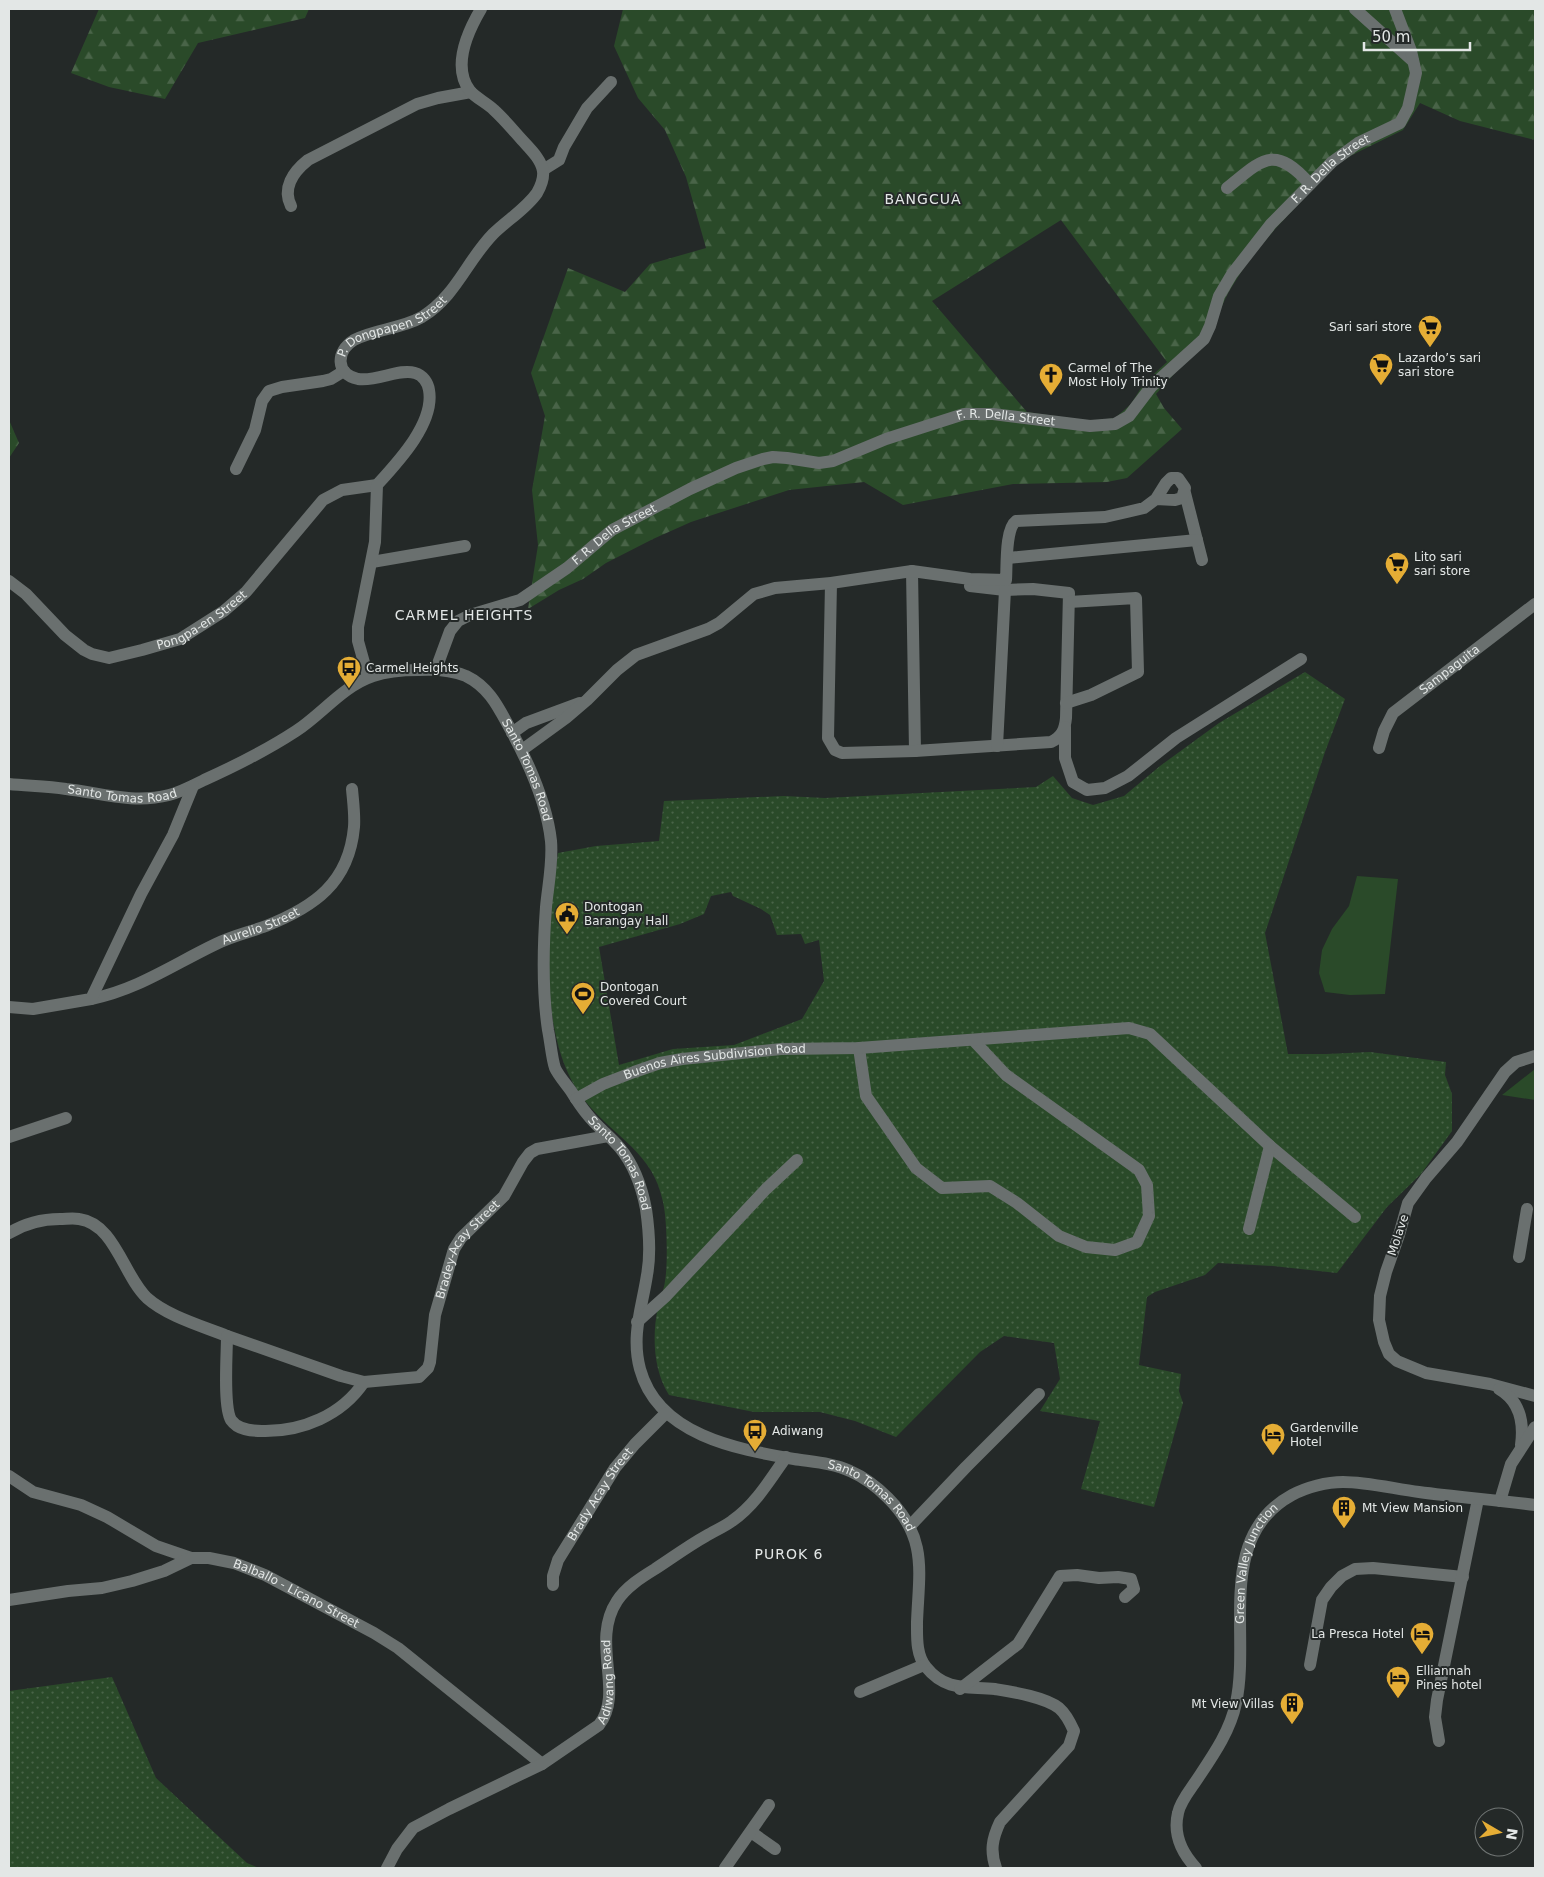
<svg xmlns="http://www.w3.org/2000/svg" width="1544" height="1877" font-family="'DejaVu Sans',sans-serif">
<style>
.grass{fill:url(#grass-dots);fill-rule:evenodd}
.forest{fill:url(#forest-firs);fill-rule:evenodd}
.green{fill:#2a4a29}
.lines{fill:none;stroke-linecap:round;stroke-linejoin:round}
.minor{stroke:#6a706f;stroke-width:12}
.labels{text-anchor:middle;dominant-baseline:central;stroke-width:4;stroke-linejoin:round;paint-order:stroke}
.street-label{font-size:12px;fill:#e3e7e6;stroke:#242928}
.poi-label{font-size:12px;fill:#e3e7e6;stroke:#242928;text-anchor:start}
.neighbourhood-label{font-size:14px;letter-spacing:1px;fill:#e3e7e6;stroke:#242928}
</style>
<defs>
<pattern id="grass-dots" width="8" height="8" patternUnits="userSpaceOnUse" patternTransform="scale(1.25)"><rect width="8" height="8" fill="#2a4a29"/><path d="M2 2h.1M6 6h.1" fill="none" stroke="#496448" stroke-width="1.8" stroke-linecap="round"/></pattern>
<pattern id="forest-firs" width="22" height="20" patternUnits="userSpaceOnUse" patternTransform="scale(1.25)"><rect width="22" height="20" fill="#2a4a29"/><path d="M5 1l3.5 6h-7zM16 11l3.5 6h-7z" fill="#496448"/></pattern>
</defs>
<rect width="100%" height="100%" fill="#242928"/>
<g class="grass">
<path d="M1305,672L1345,699L1325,752L1265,933L1288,1054H1326L1370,1052L1446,1062L1445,1075L1452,1094V1131L1421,1174L1387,1207L1337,1273L1273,1266L1218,1263L1205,1275L1155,1292L1147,1297L1139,1365L1181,1374L1179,1391L1183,1403L1154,1507L1081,1489L1100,1421L1040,1411L1060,1379L1054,1343L1004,1336L980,1352L896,1437L855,1421L820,1412H754L669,1395C653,1370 652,1335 658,1307C660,1298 664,1290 665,1281C668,1265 667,1218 663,1202C653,1152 615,1138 586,1102C536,1042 547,926 558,853L596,846L659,841L664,801L784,796L825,798L1036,787L1053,776L1072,798L1093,805L1124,796L1160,766L1219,723ZM731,892L733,896L761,909L770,915L777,935L801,934L805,944L819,940L824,981L802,1019L734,1045L673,1049L619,1065L599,947L680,924L704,914L711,896Z"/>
<path d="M112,1677L156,1778L247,1863L259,1868H9V1691Z"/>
</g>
<g class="forest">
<path d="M99,9H309L305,18L198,43L165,99L109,87L71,73Z"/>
<path d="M623,9H1535V140L1460,121L1420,103L1403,130L1352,155L1333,167L1276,228L1248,261L1228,293L1216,319L1191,355L1156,394L1164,408L1182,429L1127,478L1107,482L1013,484L903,505L864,482L789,490L691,522L653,539L606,563L583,579L559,590L528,609L538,545L532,490L545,416L531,373L568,268L625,292L650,264L706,248L686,177L665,130L638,98L614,46ZM1061,220L1167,362L1144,383L1131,404L1115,418L1090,421L1027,412L932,301Z"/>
<path d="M9,420L19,443L9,458Z"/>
</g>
<g class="green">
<path d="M1357,876L1398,879L1385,994L1350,995L1325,992L1319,973L1322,950L1332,929L1349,906Z"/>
<path d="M1535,1069V1100L1502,1095Z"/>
</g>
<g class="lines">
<g class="minor">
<path d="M1355,9L1413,61"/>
<path d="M543,170L559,160L564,147L587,108L611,82"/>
<path d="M1227,188C1263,159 1274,144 1310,184"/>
<path d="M291,206C282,188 293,172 308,160L417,104L438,98L471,92"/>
<path d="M236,469L255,430L262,401L269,391L282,387L323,381L331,379L344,371"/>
<path d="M1185,493L1202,560"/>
<path d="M1008,558L1197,540"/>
<path d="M372,562L465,546"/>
<path d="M912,571L915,751"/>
<path id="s1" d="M9,581L26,594L65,635L84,650L92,654L109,658L142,650L180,639L224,611L246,592L323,500L342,490L377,485"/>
<path d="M831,583L828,738L835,750L842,753L915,751L1051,742C1062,737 1065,729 1066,718L1069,593L1033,589L1005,590L970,586"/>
<path id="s2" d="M436,669L450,631L458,621L470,615L520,600L567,568L612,530L690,489L736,468L763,459L773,457L787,458L819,463L833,461L886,439L964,414H993L1090,426L1115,424L1129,416L1151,387L1204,339L1210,326L1219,296L1232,274L1271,224L1332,162L1358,143L1400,123L1408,108L1416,73L1411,51L1395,9"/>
<path id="s3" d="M368,677L358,641V627L375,542L377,485C398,462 435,423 429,390C428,383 423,375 415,373C399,368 377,382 358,379C335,374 336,351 354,340C375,329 401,329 422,317C456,296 466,262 493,234C507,220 526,209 537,193C541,186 544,179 543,171C541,159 530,149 522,140C513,130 504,119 494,110C487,103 476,98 470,91C451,66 468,31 481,9"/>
<path d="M1066,703L1091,695L1138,672L1136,598L1069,602"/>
<path d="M1065,727V758L1073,782L1087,790L1105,788L1128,776L1176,738L1301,659"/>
<path d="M512,733L526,723L580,703"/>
<path d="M997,746L1005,590"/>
<path id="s4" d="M1379,748L1384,731L1393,713L1535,604"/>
<path d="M522,750L566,718L587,700L617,670L636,655L708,629L719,623L754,594L775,588L831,583L912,571L970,579L1006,580C1007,566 1005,529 1016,521L1105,517L1127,512L1144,508L1156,499L1166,483L1171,478H1178L1185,488L1182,498L1175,500L1156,499"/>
<path id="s5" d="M9,784C28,786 47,786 66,789C101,793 133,804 169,795C181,792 192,786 204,780C235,766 267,750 296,731C322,714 343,686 373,676C387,671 404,670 419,670C436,669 451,670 466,676C491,688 500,711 513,734C530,766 547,804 551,841C553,863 548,885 546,907C543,947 542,990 548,1030C550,1039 552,1060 555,1068C558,1075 566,1084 571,1091C576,1099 581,1107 587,1114C597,1127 610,1136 620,1148C634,1165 642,1188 646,1209C649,1230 651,1254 647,1275C642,1308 631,1335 640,1369C658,1435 736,1449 794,1459C813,1462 833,1463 850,1471C864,1477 877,1487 888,1498C928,1538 919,1571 917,1622C917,1637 916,1655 926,1667C946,1692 968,1686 995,1689C1013,1692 1045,1697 1059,1708C1066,1714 1070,1722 1074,1731L1069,1746L1000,1822C992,1839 990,1851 996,1868"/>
<path id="s6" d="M91,999C137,990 174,964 216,944C232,936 250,932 266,926C314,907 349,883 354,827C355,815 353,801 352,789"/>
<path d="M9,1007L33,1009L91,999L141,894L173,835L193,786"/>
<path d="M859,1048L866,1096L916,1168L942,1188L990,1186L1017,1203L1059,1236L1086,1247L1115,1250L1137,1242L1149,1216L1147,1185L1139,1170L1006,1075L974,1041"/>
<path d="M1535,1056L1516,1062L1505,1072L1457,1142L1426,1178L1408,1203L1399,1235L1386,1272L1380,1296L1379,1320L1384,1342L1389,1354L1397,1361L1426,1373L1490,1384L1535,1396"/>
<path id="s7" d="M576,1099L603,1084L634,1072L660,1063L682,1059L781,1049L859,1048L1129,1028L1150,1034L1270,1146L1355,1217"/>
<path d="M9,1137L66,1118"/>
<path d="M1249,1229L1270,1146"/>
<path d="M9,1233C24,1224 42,1219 60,1219C66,1219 73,1218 79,1219C115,1224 123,1275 147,1298C167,1316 202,1326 227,1336C227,1354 223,1406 231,1420C238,1430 251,1431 262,1431C302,1432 342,1415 364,1382"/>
<path d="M1519,1257L1527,1209"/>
<path d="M637,1322L666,1296L766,1189L797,1160"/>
<path id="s8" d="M227,1336L341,1376L364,1382L419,1377L428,1368L430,1362L435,1315L454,1249L461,1238L504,1196L523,1162L530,1153L537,1149L608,1136"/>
<path d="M1499,1389C1520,1401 1524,1423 1521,1445"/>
<path d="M9,1476L33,1492L81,1505L107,1517L156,1546L191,1558"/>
<path d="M1500,1501L1511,1464L1535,1427"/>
<path d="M910,1526L966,1467L1039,1394"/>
<path id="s9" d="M553,1585V1576L558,1560L615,1468L635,1444L666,1413"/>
<path id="s10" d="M9,1600L68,1591L102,1588L132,1581L164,1571L191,1558H209L234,1563L265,1575L374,1633L398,1648L542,1764"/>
<path d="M1310,1665L1322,1600L1331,1587L1342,1576L1355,1569L1373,1568L1463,1577"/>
<path d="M960,1689L1018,1644L1060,1576L1077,1575L1099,1578L1118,1577L1131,1579L1134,1589L1125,1597"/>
<path d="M860,1692L924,1665"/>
<path d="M1439,1741L1435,1717L1437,1700L1478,1499"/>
<path d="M751,1832L775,1849"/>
<path id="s11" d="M387,1868L397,1849L413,1828L449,1809L542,1764L599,1725C625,1692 590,1642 617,1601C626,1587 642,1577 655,1569C672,1558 688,1546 706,1536C714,1531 724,1527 732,1521C755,1505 770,1480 786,1457"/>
<path d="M725,1868L769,1805"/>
<path id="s12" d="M1196,1868C1182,1853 1173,1834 1178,1813C1180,1802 1190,1790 1196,1781C1212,1757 1230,1732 1236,1703C1251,1634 1215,1537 1292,1495C1307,1487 1327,1482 1343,1482C1367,1482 1395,1489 1419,1492C1457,1497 1496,1500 1535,1505"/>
</g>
</g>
<defs>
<symbol id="supermarket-pin" viewBox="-11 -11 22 30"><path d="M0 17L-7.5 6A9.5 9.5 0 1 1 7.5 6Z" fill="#e5ad35" stroke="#242928"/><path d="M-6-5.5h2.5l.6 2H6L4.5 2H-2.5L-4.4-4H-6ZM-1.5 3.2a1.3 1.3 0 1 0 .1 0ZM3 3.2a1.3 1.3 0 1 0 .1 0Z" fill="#111"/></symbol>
<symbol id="church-pin" viewBox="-11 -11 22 30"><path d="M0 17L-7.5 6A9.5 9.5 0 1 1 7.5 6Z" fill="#e5ad35" stroke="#242928"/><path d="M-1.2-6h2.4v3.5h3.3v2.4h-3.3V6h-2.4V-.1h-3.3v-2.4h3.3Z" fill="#111"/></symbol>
<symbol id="bus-pin" viewBox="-11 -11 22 30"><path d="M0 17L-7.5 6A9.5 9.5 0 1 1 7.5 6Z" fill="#e5ad35" stroke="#242928"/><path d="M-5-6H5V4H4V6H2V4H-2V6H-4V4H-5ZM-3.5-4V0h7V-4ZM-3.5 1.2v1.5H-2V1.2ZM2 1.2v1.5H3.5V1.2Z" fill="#111"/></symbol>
<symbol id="civic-pin" viewBox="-11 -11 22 30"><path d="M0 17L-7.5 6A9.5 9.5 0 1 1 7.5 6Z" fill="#e5ad35" stroke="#242928"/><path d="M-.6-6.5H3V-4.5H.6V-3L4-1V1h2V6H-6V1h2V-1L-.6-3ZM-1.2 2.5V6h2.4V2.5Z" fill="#111"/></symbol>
<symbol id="stadium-pin" viewBox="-11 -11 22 30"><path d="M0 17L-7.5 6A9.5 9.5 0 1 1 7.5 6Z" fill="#e5ad35" stroke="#242928"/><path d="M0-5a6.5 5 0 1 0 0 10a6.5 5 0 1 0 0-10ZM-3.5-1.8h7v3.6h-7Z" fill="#111"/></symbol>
<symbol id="hotel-pin" viewBox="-11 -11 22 30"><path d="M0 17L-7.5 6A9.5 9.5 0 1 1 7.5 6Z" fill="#e5ad35" stroke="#242928"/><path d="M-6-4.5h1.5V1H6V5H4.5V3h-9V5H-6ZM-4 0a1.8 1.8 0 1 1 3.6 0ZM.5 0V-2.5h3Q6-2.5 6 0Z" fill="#111"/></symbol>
<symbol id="building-pin" viewBox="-11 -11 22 30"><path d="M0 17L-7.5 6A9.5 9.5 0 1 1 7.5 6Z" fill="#e5ad35" stroke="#242928"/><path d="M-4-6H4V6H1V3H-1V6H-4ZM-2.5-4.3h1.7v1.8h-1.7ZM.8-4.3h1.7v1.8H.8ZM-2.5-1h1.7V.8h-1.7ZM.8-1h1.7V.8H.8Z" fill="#111"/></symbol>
</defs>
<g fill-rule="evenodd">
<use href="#supermarket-pin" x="1416" y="313" width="28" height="38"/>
<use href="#supermarket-pin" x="1367" y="351" width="28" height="38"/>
<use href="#church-pin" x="1037" y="361" width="28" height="38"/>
<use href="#supermarket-pin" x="1383" y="550" width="28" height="38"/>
<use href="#bus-pin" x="335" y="654" width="28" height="38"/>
<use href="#civic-pin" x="553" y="900" width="28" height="38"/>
<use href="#stadium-pin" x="569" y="980" width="28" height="38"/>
<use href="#bus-pin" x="741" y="1417" width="28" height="38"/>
<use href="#hotel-pin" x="1259" y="1421" width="28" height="38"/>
<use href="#building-pin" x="1330" y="1494" width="28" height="38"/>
<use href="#hotel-pin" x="1408" y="1620" width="28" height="38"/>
<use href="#hotel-pin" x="1384" y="1664" width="28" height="38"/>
<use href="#building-pin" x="1278" y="1690" width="28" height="38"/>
</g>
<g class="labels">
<g class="street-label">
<text stroke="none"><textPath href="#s2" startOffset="1104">F. R. Della Street</textPath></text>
<text stroke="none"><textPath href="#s3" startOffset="481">P. Dongpapen Street</textPath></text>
<text stroke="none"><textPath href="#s2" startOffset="654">F. R. Della Street</textPath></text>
<text stroke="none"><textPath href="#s2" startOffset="234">F. R. Della Street</textPath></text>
<text stroke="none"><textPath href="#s1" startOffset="230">Pongpa-en Street</textPath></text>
<text stroke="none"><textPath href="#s4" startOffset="109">Sampaguita</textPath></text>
<text stroke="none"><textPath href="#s5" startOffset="608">Santo Tomas Road</textPath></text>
<text stroke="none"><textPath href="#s5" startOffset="114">Santo Tomas Road</textPath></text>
<text stroke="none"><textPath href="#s6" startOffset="185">Aurelio Street</textPath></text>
<text stroke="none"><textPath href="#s7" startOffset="146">Buenos Aires Subdivision Road</textPath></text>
<text stroke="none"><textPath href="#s5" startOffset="1028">Santo Tomas Road</textPath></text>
<text transform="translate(1398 1235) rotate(-72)">Molave</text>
<text stroke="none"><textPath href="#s8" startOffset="341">Bradey-Acay Street</textPath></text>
<text stroke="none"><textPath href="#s9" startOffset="104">Brady Acay Street</textPath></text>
<text stroke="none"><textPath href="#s5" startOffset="1522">Santo Tomas Road</textPath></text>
<text stroke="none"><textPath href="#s12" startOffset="329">Green Valley Junction</textPath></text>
<text stroke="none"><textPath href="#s10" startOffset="301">Balballo - Licano Street</textPath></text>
<text stroke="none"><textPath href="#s11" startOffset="306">Adiwang Road</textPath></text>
</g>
<g class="poi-label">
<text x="1412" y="327" text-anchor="end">Sari sari store</text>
<text x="1398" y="358">Lazardo’s sari<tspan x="1398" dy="14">sari store</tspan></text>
<text x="1068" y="368">Carmel of The<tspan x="1068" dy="14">Most Holy Trinity</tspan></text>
<text x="1414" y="557">Lito sari<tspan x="1414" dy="14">sari store</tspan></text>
<text x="366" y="668">Carmel Heights</text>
<text x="584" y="907">Dontogan<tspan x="584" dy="14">Barangay Hall</tspan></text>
<text x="600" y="987">Dontogan<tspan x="600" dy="14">Covered Court</tspan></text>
<text x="1290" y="1428">Gardenville<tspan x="1290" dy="14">Hotel</tspan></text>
<text x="772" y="1431">Adiwang</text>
<text x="1362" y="1508">Mt View Mansion</text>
<text x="1404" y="1634" text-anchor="end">La Presca Hotel</text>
<text x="1416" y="1671">Elliannah<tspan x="1416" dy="14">Pines hotel</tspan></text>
<text x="1274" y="1704" text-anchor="end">Mt View Villas</text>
</g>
<g class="neighbourhood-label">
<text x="923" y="199">BANGCUA</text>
<text x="464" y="615">CARMEL HEIGHTS</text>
<text x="789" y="1554">PUROK 6</text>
</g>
</g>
<rect width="1544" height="1877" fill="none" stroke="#e3e7e6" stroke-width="20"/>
<g transform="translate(1499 1832) rotate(99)"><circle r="24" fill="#242928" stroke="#707574"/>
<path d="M0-4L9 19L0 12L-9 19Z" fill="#e5ad35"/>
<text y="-8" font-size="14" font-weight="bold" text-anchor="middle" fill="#e3e7e6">N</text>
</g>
<path d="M1364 42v8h106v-8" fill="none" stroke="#e3e7e6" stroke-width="2.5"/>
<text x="1372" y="42" font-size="15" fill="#e3e7e6" stroke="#242928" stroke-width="4" paint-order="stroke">50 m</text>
</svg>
